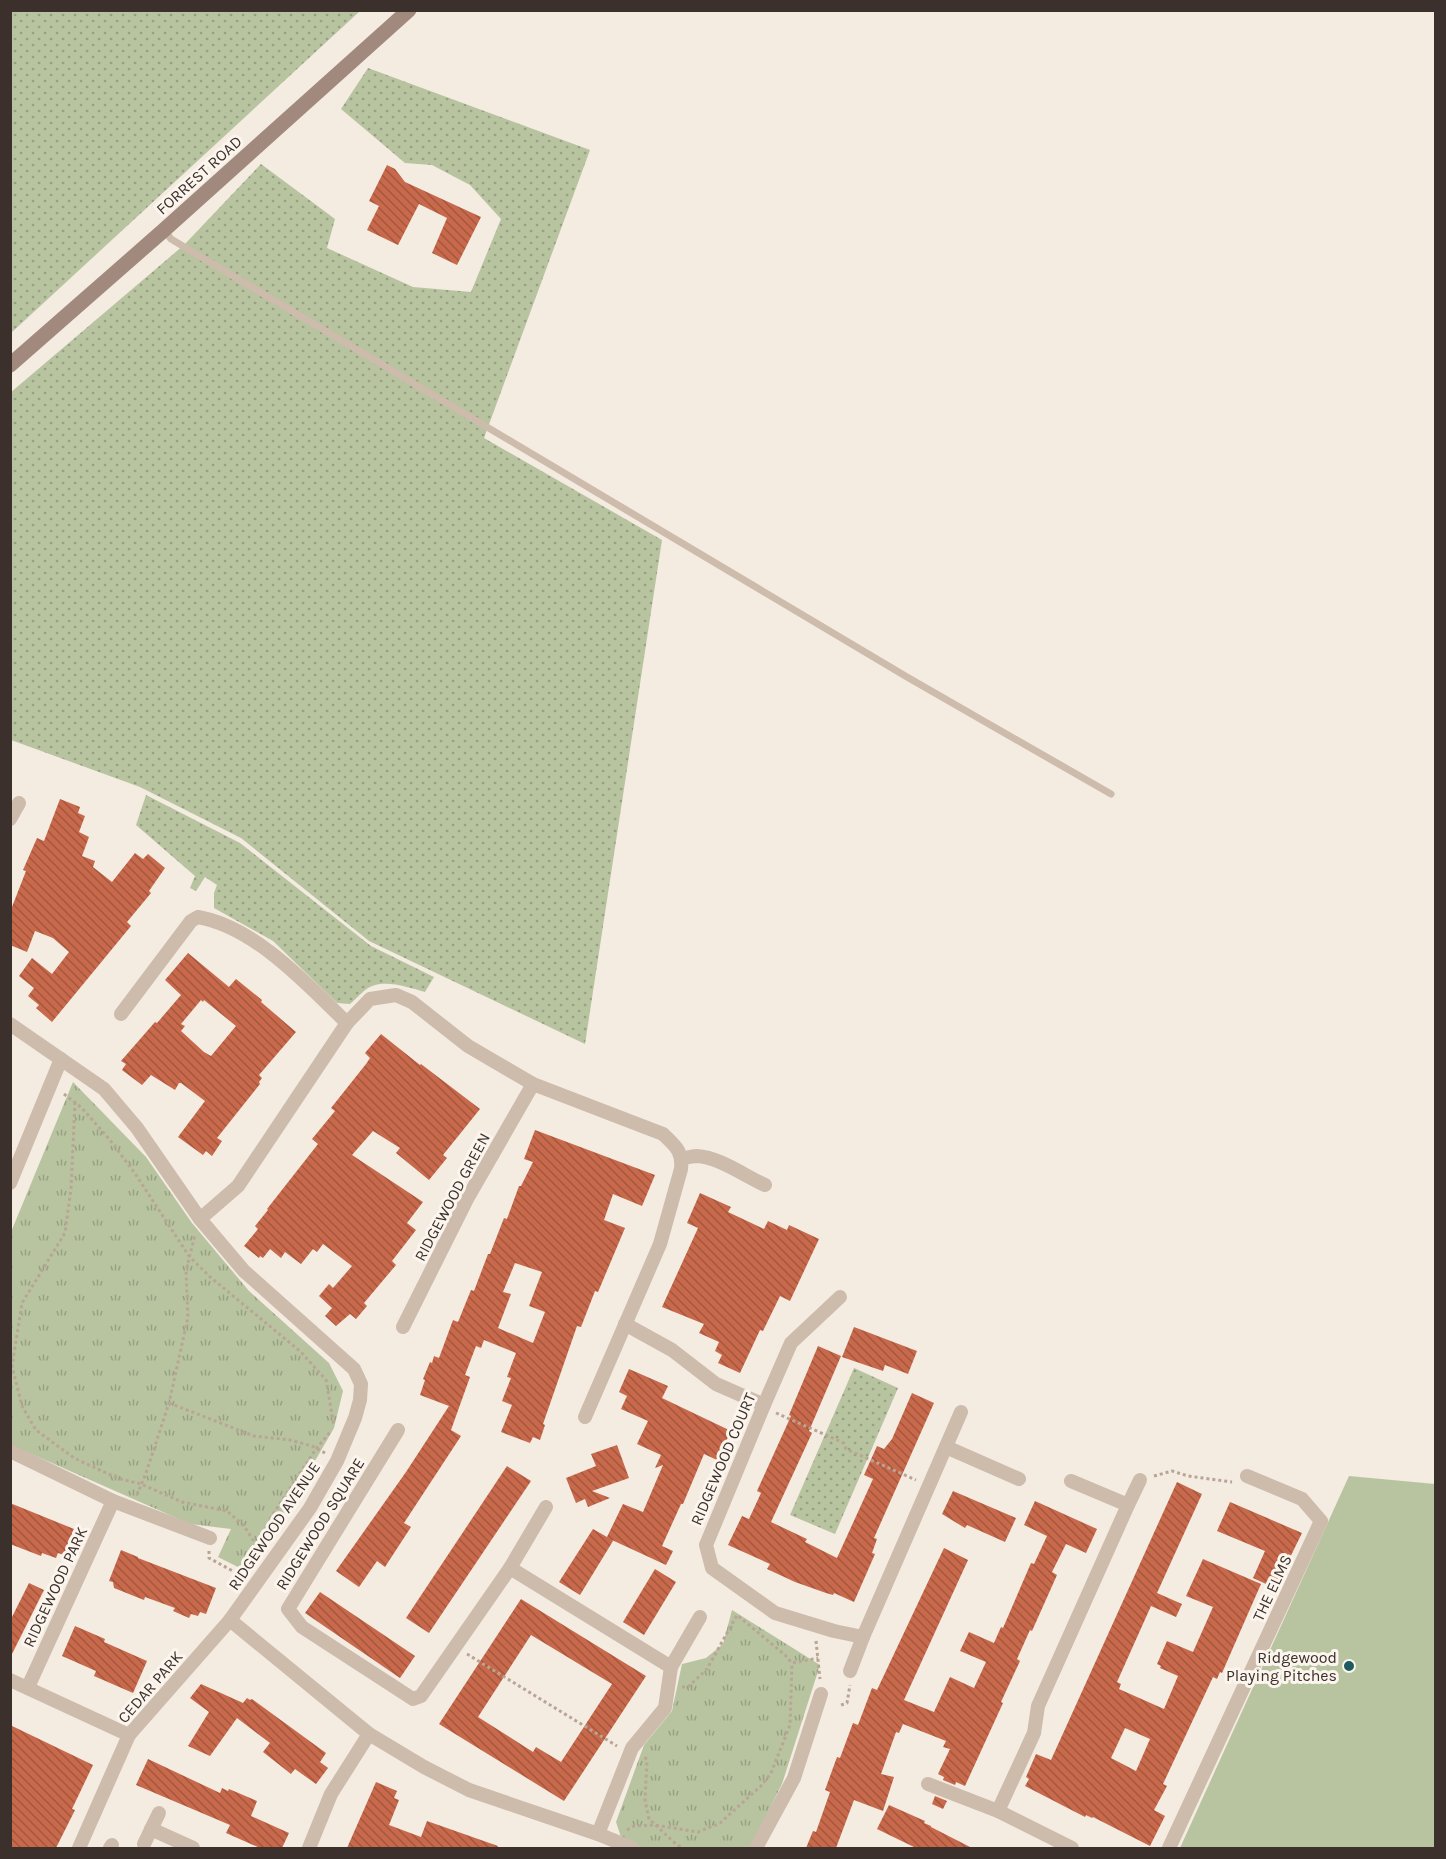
<svg xmlns="http://www.w3.org/2000/svg" width="1446" height="1859" font-family="Karla,sans-serif">
<style>
.grass{fill:url(#grass-dots)}
.park{fill:url(#park-tufts)}
.garden{fill:#b8c4a0}
.building{fill:url(#building-back-hatch);fill-rule:evenodd}
.lines{fill:none;stroke-linecap:round;stroke-linejoin:round}
.path{stroke:#b9a596;stroke-width:3;stroke-dasharray:3 3;stroke-linecap:butt}
.lane{stroke:#cdbbac;stroke-width:7}
.street{stroke:#cdbbac;stroke-width:14}
.secondary{stroke:#a18a7d;stroke-width:15}
.poi-dot{fill:#1f5a5e;stroke:#fbf5ee;stroke-width:2}
.labels{text-anchor:middle;dominant-baseline:central;stroke-width:6;stroke-linejoin:round;paint-order:stroke}
.street-label{font-size:16px;fill:#3b302b;stroke:#fbf5ee}
.poi-label{font-size:16px;fill:#3b302b;stroke:#fbf5ee;text-anchor:end}
</style>
<defs>
<pattern id="grass-dots" width="8" height="8" patternUnits="userSpaceOnUse" patternTransform="scale(1.5)"><rect width="8" height="8" fill="#b8c4a0"/><path d="M2 2h.1M6 6h.1" fill="none" stroke="#97a083" stroke-width="1.8" stroke-linecap="round"/></pattern>
<pattern id="park-tufts" width="24" height="20" patternUnits="userSpaceOnUse" patternTransform="scale(1.5)"><rect width="24" height="20" fill="#b8c4a0"/><path d="M3 7l-1-3M5 7V3M7 7l1-3M15 17l-1-3M17 17v-4M19 17l1-3" fill="none" stroke="#97a083"/></pattern>
<pattern id="building-back-hatch" width="6" height="6" patternUnits="userSpaceOnUse" patternTransform="scale(1.5)"><rect width="6" height="6" fill="#c8694b"/><path d="M-1 5l2 2M0 0l6 6M5-1l2 2" fill="none" stroke="#a4573f"/></pattern>
</defs>
<rect width="100%" height="100%" fill="#f4ebe1"/>
<g class="grass">
<path d="M11,10H360V11L11,333Z"/>
<path d="M368,68L590,150L484,438L662,540L585,1044L369,941L241,838L140,787L11,740L10,393L184,245L261,164L335,219L327,248L413,287L471,292L501,219L470,185L432,165L405,163L341,109Z"/>
<path d="M146,795L240,843L371,946L434,977L425,992C406,987 381,977 364,991C359,995 355,1000 350,1004L337,1003L273,941L214,908V893L217,885L205,877L196,891L190,888L195,876L136,825Z"/>
<path d="M854,1368L898,1388L835,1534L790,1515Z"/>
</g>
<g class="park">
<path d="M73,1082L146,1157L192,1223L249,1291L329,1363L343,1391L334,1428L250,1573L218,1557L231,1529L190,1524L11,1445V1232Z"/>
<path d="M732,1610L820,1665L782,1784L750,1848H642L622,1840L616,1822L644,1745L672,1711L682,1664L706,1658L723,1644Z"/>
</g>
<path class="garden" d="M1349,1476L1435,1484V1848H1180Z"/>
<g class="building">
<path d="M387,165L395,169L405,182L481,217L457,265L432,253L447,218L419,204L398,245L367,230L379,206L369,201Z"/>
<path d="M60,799L80,807L78,813L85,816L79,832L89,837L82,856L95,861L93,867L112,882L135,853L143,859L148,854L165,868L149,891L151,893L127,922L131,926L52,1022L36,1008L39,1005L28,996L34,988L19,976L32,958L52,974L69,952L53,938L35,931L27,952L10,945V912L26,871L23,870L37,838L44,841Z"/>
<path d="M188,953L229,987L236,979L262,1000L261,1002L296,1032L259,1075L262,1078L259,1082L260,1084L217,1138L222,1141L212,1156L206,1151L203,1155L178,1137L205,1101L181,1083H179L175,1090L151,1075L142,1085L122,1070L126,1064L121,1061L155,1022L157,1023L181,995L165,980ZM201,1000L203,1002L204,1000L236,1026L211,1056L204,1052L181,1031L185,1026L181,1024Z"/>
<path d="M381,1034L420,1065L421,1064L480,1109L443,1155L447,1158L429,1180L396,1153L400,1148L373,1131L352,1155L423,1202L407,1223L416,1230L392,1261L396,1265L364,1303L367,1306L356,1319L350,1314L336,1326L325,1316L332,1308L319,1296L329,1284L333,1288L352,1266L323,1244L317,1252L313,1249L301,1264L285,1252L281,1258L270,1249L263,1258L260,1256L259,1258L244,1246L258,1229L255,1226L268,1210L267,1209L318,1144L312,1139L335,1111L331,1108L366,1064L370,1058L365,1053Z"/>
<path d="M535,1130L655,1175L642,1206L613,1194L604,1220L625,1228L598,1292L595,1291L581,1327L577,1326L543,1424L545,1425L540,1440L533,1437L530,1443L501,1432L512,1405L502,1401L511,1378L507,1377L516,1353L484,1340L481,1348L476,1346L465,1375L470,1377L451,1430L461,1436L404,1523L411,1527L385,1567L377,1561L359,1587L336,1571L406,1472L449,1406L420,1395L425,1380L423,1379L430,1362L432,1363L434,1356L439,1358L453,1320L458,1322L471,1290L474,1291L488,1254H490L504,1218L507,1219L519,1186H521L533,1162L524,1159ZM515,1263L542,1272L529,1306L545,1312L533,1343L498,1328L511,1294L503,1292Z"/>
<path d="M700,1193L731,1207L728,1212L764,1229L768,1221L787,1230L789,1225L819,1239L790,1301L780,1296L763,1331L760,1330L740,1373L718,1363L722,1355L715,1351L719,1342L699,1333L704,1324L662,1307L698,1228L687,1223Z"/>
<path d="M854,1327L917,1351L908,1374L885,1365L883,1371L842,1357Z"/>
<path d="M818,1346L841,1356L809,1431L812,1433L771,1522L807,1539L805,1542L837,1558L873,1479L864,1475L877,1446L884,1449L892,1439L912,1393L934,1403L874,1538L877,1539L872,1553L875,1554L854,1602L834,1593L833,1595L826,1593L795,1582L767,1569L770,1564L728,1545L742,1516L749,1519L761,1493L757,1491L791,1416L789,1415Z"/>
<path d="M629,1369L668,1386L662,1398L731,1431L717,1460L704,1454L683,1504H681L662,1546L673,1551L666,1565L612,1540L613,1541L580,1595L559,1582L593,1529L607,1537L623,1504L643,1512L663,1465L655,1468L661,1455L637,1444L648,1421L621,1409L627,1396L619,1392Z"/>
<path d="M617,1445L629,1478L592,1491L610,1498L588,1507L585,1499L576,1503L566,1478L596,1466L591,1454Z"/>
<path d="M507,1466L531,1481L429,1633L406,1618Z"/>
<path d="M1177,1482L1202,1494L1157,1593L1182,1604L1176,1617L1151,1606L1117,1682L1121,1684L1119,1689L1164,1709L1178,1676L1160,1668L1161,1666L1157,1664L1167,1641L1193,1652L1213,1607L1186,1596L1203,1559L1261,1584L1222,1673L1220,1672L1217,1679L1213,1677L1163,1784L1167,1786L1154,1810L1165,1816L1150,1846L1093,1817L1092,1818L1086,1815L1085,1817L1025,1786L1029,1779L1026,1777L1036,1754L1051,1760ZM1125,1728L1150,1739L1136,1771L1111,1758Z"/>
<path d="M953,1491L1016,1518L1005,1542L967,1525L965,1528L942,1514Z"/>
<path d="M1035,1501L1097,1529L1086,1553L1066,1544L1052,1572L1057,1575L1032,1631L1030,1630L1017,1659L1020,1661L1001,1702L1003,1703L965,1786L956,1782L955,1785L943,1780L944,1777L938,1774L950,1749L943,1747L946,1741L903,1724L899,1733L896,1732L881,1774L894,1777L883,1811L854,1800L836,1848H806L813,1831L816,1832L830,1792L825,1790L837,1757L840,1758L853,1723L858,1725L872,1688L877,1690L944,1548L968,1560L904,1700L934,1712L950,1677L974,1688L986,1662L960,1651L969,1632L994,1643L1001,1627L1003,1628L1031,1563L1034,1564L1047,1536L1024,1525Z"/>
<path d="M1230,1502L1302,1533L1275,1588L1253,1578L1265,1551L1217,1531Z"/>
<path d="M10,1503L74,1529L64,1555L58,1553L56,1558L42,1553L41,1556L10,1544Z"/>
<path d="M121,1550L138,1557V1558L216,1588L206,1614L200,1612L198,1616L191,1614L189,1618L173,1611L175,1608L145,1597L144,1600L114,1588L113,1582L109,1581Z"/>
<path d="M655,1569L676,1582L644,1635L623,1622Z"/>
<path d="M29,1583L44,1590L10,1658V1621Z"/>
<path d="M320,1592L415,1656L400,1678L305,1613Z"/>
<path d="M521,1599L646,1676L564,1801L439,1724ZM531,1635L612,1684L561,1762L536,1747L533,1752L478,1717Z"/>
<path d="M75,1626L105,1639L104,1642L147,1661L133,1693L94,1676L96,1671L62,1656Z"/>
<path d="M201,1684L243,1703L247,1698L250,1700L252,1699L326,1753L320,1762L328,1768L316,1784L295,1769L291,1774L263,1752L270,1743L237,1718L210,1756L188,1746L209,1712L190,1698Z"/>
<path d="M10,1725L93,1765L72,1809L75,1810L56,1848H10Z"/>
<path d="M148,1759L220,1793L222,1788L228,1791L229,1789L257,1801L251,1816L289,1833L282,1848H260L226,1833L230,1825L136,1785Z"/>
<path d="M376,1782L397,1791L394,1798L399,1800L389,1825L421,1837L427,1821L498,1846L497,1848H347Z"/>
<path d="M935,1796L947,1801L943,1809L932,1804Z"/>
<path d="M889,1805L925,1821L924,1823L931,1826V1827L972,1848H916L877,1829Z"/>
</g>
<g class="lines">
<g class="path">
<path d="M64,1094L82,1108L110,1140L134,1172L189,1256L209,1276L301,1352L326,1380L334,1426"/>
<path d="M75,1102L71,1189L65,1233L22,1303L12,1366L22,1406L36,1430L74,1458L117,1478L141,1484L182,1502L227,1511L244,1526L257,1546"/>
<path d="M169,1403L254,1436L290,1440L312,1446L325,1453"/>
<path d="M776,1413L844,1443L846,1449L916,1480"/>
<path d="M1154,1476L1172,1471L1188,1476L1232,1482"/>
<path d="M137,1495L146,1473L169,1403L188,1317L186,1271L195,1235"/>
<path d="M209,1551V1558L242,1576"/>
<path d="M247,1568L271,1517L316,1449L331,1431"/>
<path d="M816,1641L820,1679"/>
<path d="M467,1654L617,1746"/>
<path d="M682,1687H688L707,1669L737,1615L785,1655L792,1663L818,1658"/>
<path d="M841,1705L847,1703L850,1685"/>
<path d="M645,1757L647,1761L645,1800L649,1819L677,1845L683,1848"/>
<path d="M627,1830L634,1826L655,1825L698,1832L720,1823L761,1786L771,1773L790,1725L792,1663"/>
</g>
<path class="lane" d="M164,230L171,239L907,677L1111,794"/>
<g class="street">
<path d="M10,819L19,803"/>
<path d="M121,1014L191,921L198,917C255,927 307,984 347,1023"/>
<path d="M10,1024L104,1089L137,1128L200,1219L244,1271L354,1369L361,1384L360,1400L355,1418L337,1461L310,1508L230,1620L129,1735L79,1848"/>
<path d="M682,1158C687,1158 692,1156 697,1156C719,1157 745,1176 765,1185"/>
<path d="M10,1183L61,1059"/>
<path d="M200,1219L238,1186L347,1023L370,999L396,995L412,1002L468,1046L533,1084L663,1134C675,1146 683,1151 681,1169L660,1244L585,1417"/>
<path d="M840,1297L791,1343L764,1405L706,1545L712,1568L775,1613L834,1631L863,1637L961,1412"/>
<path d="M625,1324L672,1350L716,1384L764,1405"/>
<path d="M403,1327L467,1199L533,1084"/>
<path d="M398,1430L288,1609L302,1627L413,1699L421,1696L510,1568L671,1667L665,1708L632,1748L598,1834"/>
<path d="M946,1447L1019,1479"/>
<path d="M10,1451L113,1501"/>
<path d="M1128,1505L1140,1480"/>
<path d="M510,1568L546,1507"/>
<path d="M230,1620L369,1734L424,1767L469,1790L598,1834L632,1848"/>
<path d="M671,1667L700,1617"/>
<path d="M850,1671L863,1637"/>
<path d="M10,1680L129,1735"/>
<path d="M28,1687L113,1501L210,1538"/>
<path d="M928,1784L998,1811L1072,1848"/>
<path d="M998,1811L1034,1733L1038,1706L1128,1505L1071,1481"/>
<path d="M151,1829L193,1848"/>
<path d="M144,1844L159,1813"/>
<path d="M110,1848L112,1845"/>
<path d="M309,1848L331,1794L369,1734"/>
<path d="M756,1848L794,1778L821,1694"/>
<path d="M1169,1848L1321,1521L1302,1499L1247,1476"/>
</g>
<path class="secondary" d="M10,365L164,230L409,10"/>
</g>
<circle class="poi-dot" cx="1349" cy="1666" r="6"/>
<g class="labels">
<g class="street-label">
<text transform="translate(199 175) rotate(-42)">FORREST ROAD</text>
<text transform="translate(452 1197) rotate(-62)">RIDGEWOOD GREEN</text>
<text transform="translate(723 1459) rotate(-67)">RIDGEWOOD COURT</text>
<text transform="translate(320 1524) rotate(-58)">RIDGEWOOD SQUARE</text>
<text transform="translate(274 1526) rotate(-56)">RIDGEWOOD AVENUE</text>
<text transform="translate(55 1587) rotate(-65)">RIDGEWOOD PARK</text>
<text transform="translate(1272 1588) rotate(-65)">THE ELMS</text>
<text transform="translate(150 1687) rotate(-49)">CEDAR PARK</text>
</g>
<g class="poi-label">
<text x="1337" y="1657">Ridgewood<tspan x="1337" dy="18">Playing Pitches</tspan></text>
</g>
</g>
<rect width="1446" height="1859" fill="none" stroke="#3b302b" stroke-width="24"/>
</svg>
